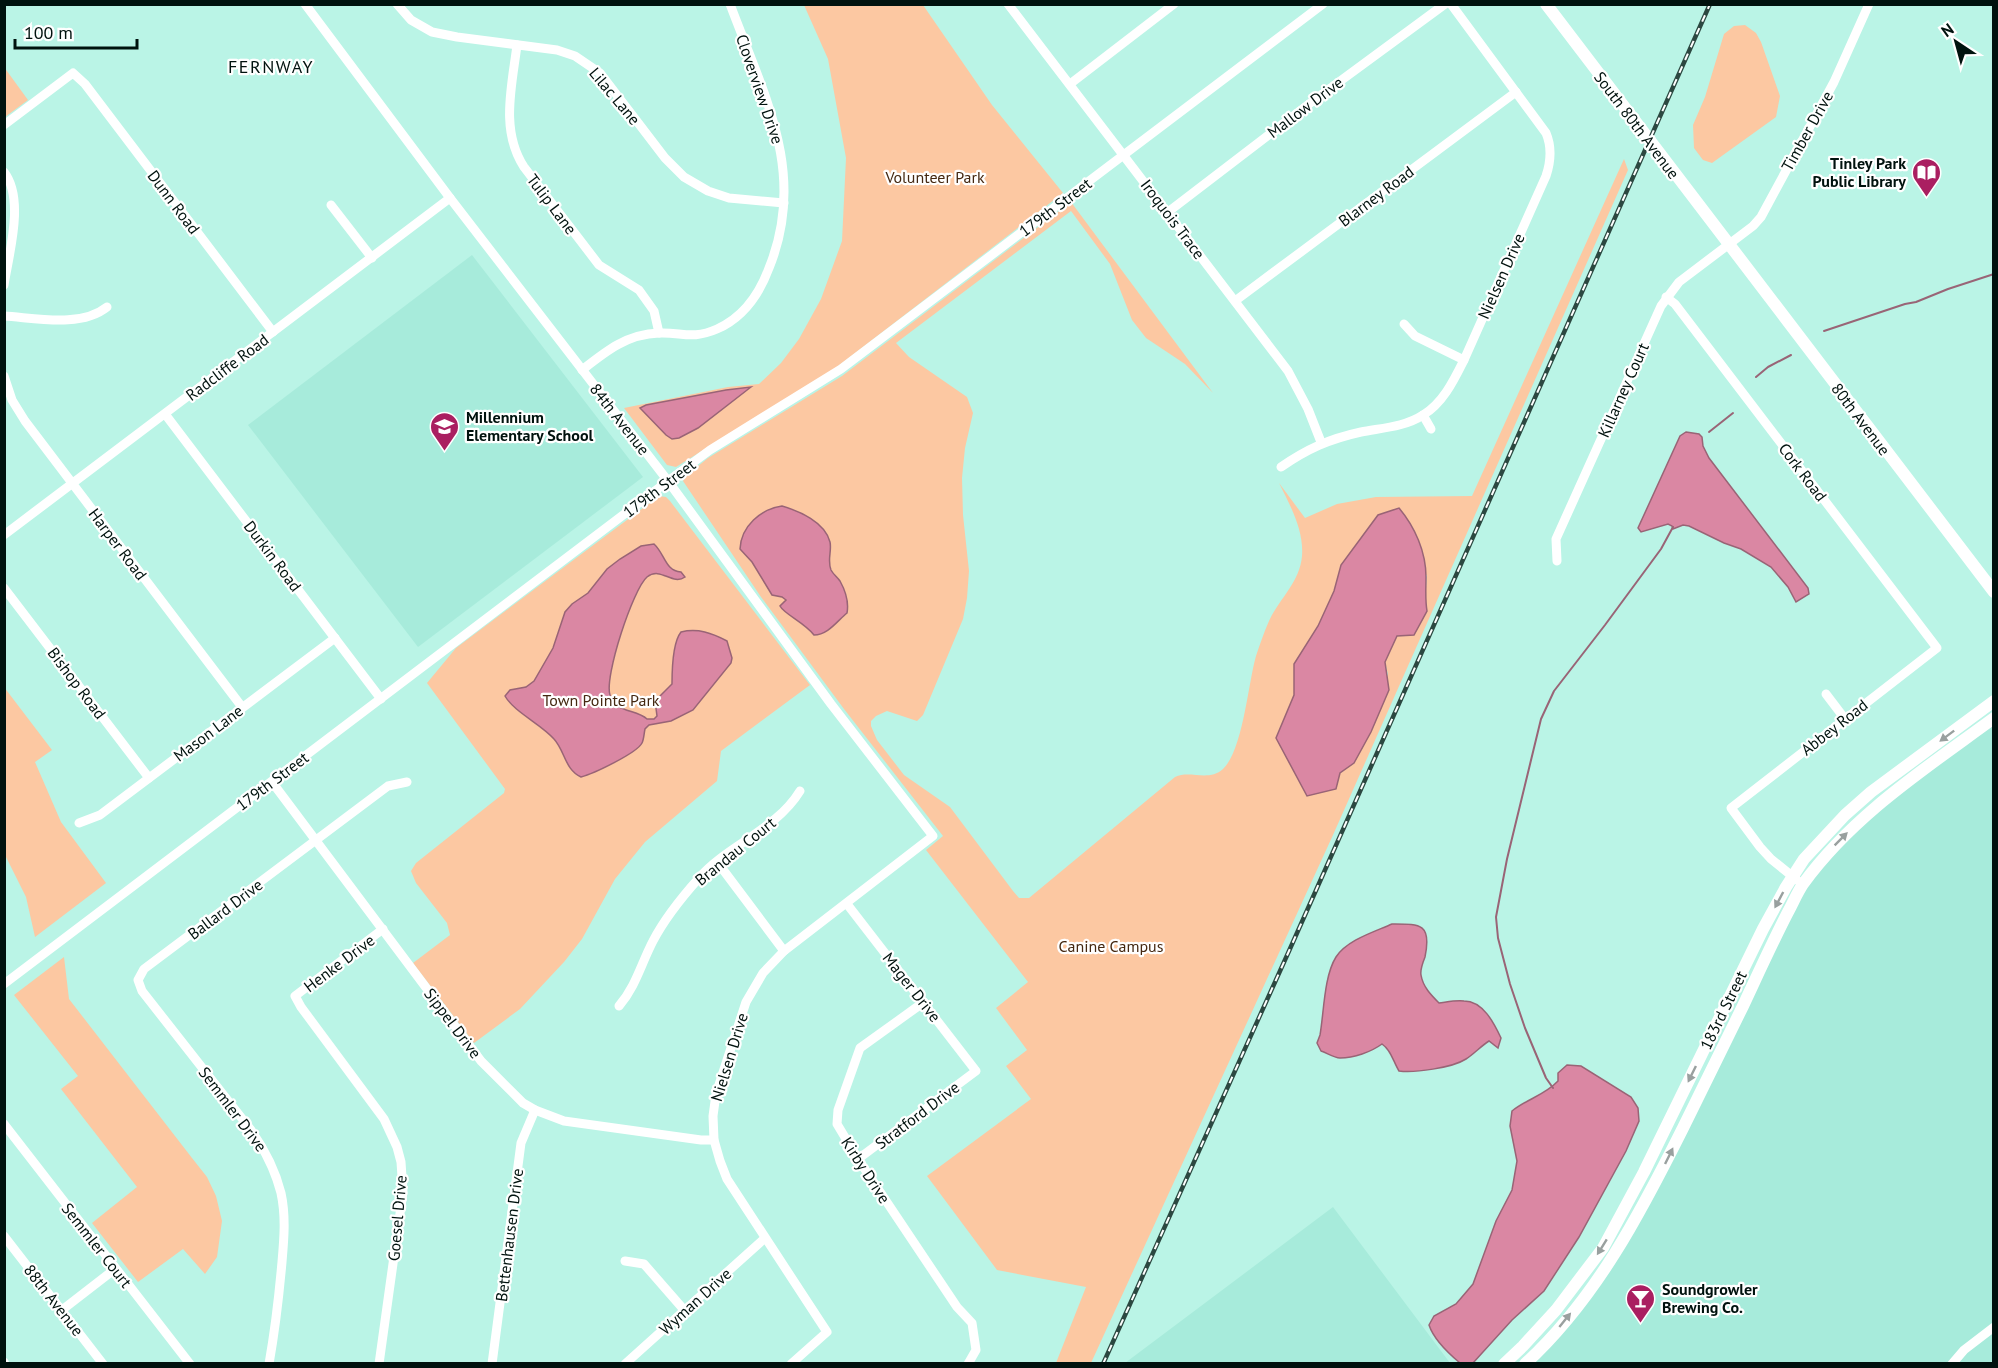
<svg xmlns="http://www.w3.org/2000/svg" width="1998" height="1368" font-family="'PT Sans',sans-serif">
<style>
.built{fill:#a7ebdb}
.green{fill:#fcc8a2;fill-rule:evenodd}
.water{fill:#da87a3;stroke:#996476;stroke-width:1.5}
.lines{fill:none;stroke-linecap:round;stroke-linejoin:round}
.stream{stroke:#996476;stroke-width:2}
.minor{stroke:#fff;stroke-width:9}
.tertiary{stroke:#fff;stroke-width:12}
.rail-casing{stroke:#2c4841;stroke-width:4.5}
.rail{stroke:#fff;stroke-width:2;stroke-dasharray:7;stroke-linecap:butt}
.oneway{fill:#99a09f}
.labels{text-anchor:middle;dominant-baseline:central;stroke-width:4.5;stroke-linejoin:round;paint-order:stroke}
.street-label{font-size:16px;fill:#00120e;stroke:#fff}
.poi-label{font-size:16px;font-weight:bold;fill:#00120e;stroke:#fff;text-anchor:start}
.park-label{font-size:16px;fill:#442811;stroke:#fff}
.neighbourhood-label{font-size:18px;letter-spacing:1.5px;fill:#00120e;stroke:#fff}
</style>
<rect width="100%" height="100%" fill="#baf4e6"/>
<g class="built">
<path d="M472,255L643,477L418,647L248,425Z"/>
<path d="M1993,715V1325L1949,1363L1518,1364L1553,1331L1572,1309L1639,1208L1766,947L1843,831Z"/>
<path d="M1333,1207L1450,1363H1125Z"/>
<path d="M1993,1331V1363H1961L1959,1361L1968,1351Z"/>
</g>
<g class="green">
<path d="M804,5H923L992,105L1063,193L837,367L676,467L667,465L624,408L728,387L759,384L781,363L799,339L821,299L842,241L846,158L828,59Z"/>
<path d="M1745,25L1756,33L1761,42L1780,96L1776,117L1712,163L1703,160L1694,148L1693,125L1705,97L1724,34L1734,26Z"/>
<path d="M4,67L28,100L5,117H4Z"/>
<path d="M1624,159L1628,170L1333,835L1091,1363H1056L1086,1287L997,1270L927,1176L1031,1099L1006,1066L1027,1050L996,1008L1028,982L926,850L943,836L844,709L761,597L683,481L687,475L708,458L842,376L1071,202L1213,393L1185,364L1146,338L1132,320L1110,264L1071,211L896,343L909,357L967,397L973,413L965,448L962,478L963,515L969,571L967,598L963,619L923,715L917,721L887,711L876,716L871,721V726L877,740L904,775L950,807L1013,891L1019,898H1029L1175,777C1190,770 1209,782 1223,769C1243,750 1248,684 1256,656C1260,644 1264,632 1269,621C1279,599 1300,582 1302,556C1304,530 1290,505 1279,483L1305,518L1337,504L1376,497L1472,496ZM1341,565L1427,575L1425,600L1427,611L1414,635L1397,636L1385,662L1388,674L1354,763L1340,773L1276,738L1294,695V664L1318,626L1334,591Z"/>
<path d="M659,496L666,497L670,501L810,685L721,751L717,781L645,842L615,879L582,939L564,962L520,1009L474,1043L413,963L450,935L447,923L416,883L411,871L416,863L499,797L504,793L505,789L427,683L456,648Z"/>
<path d="M4,687L52,750L35,762L61,822L106,883L35,937L26,897L5,855Z"/>
<path d="M64,957L69,999L192,1158L207,1177L216,1196L222,1221L217,1257L205,1274L183,1249L138,1282L92,1223L137,1187L61,1089L78,1076L14,995Z"/>
</g>
<g class="water">
<path d="M751,387L698,428L679,438L672,439L666,435L640,408L646,405L726,390Z"/>
<path d="M1686,432L1699,434L1702,437L1703,446L1709,458L1808,588L1809,594L1796,602L1788,587L1771,567L1741,549L1724,543L1689,526L1683,525L1673,529L1672,526L1668,524L1641,532L1638,528L1680,436Z"/>
<path d="M782,506C799,511 825,522 830,542C832,551 827,560 831,570C833,574 837,577 840,581C845,590 849,602 847,613C837,621 828,635 814,635C805,623 784,614 780,606L786,600L782,597L772,595L752,562L740,549C741,526 761,509 782,506Z"/>
<path d="M1399,508C1415,527 1426,552 1426,577C1426,589 1425,599 1427,611L1414,635L1397,636L1385,662L1389,690L1371,732L1354,763L1340,773L1336,789L1307,796L1276,738L1294,695V664L1318,626L1334,591L1341,565L1378,515Z"/>
<path d="M654,544C665,554 665,571 681,572L685,577C672,586 661,566 647,577C633,589 604,677 610,695C615,713 636,709 647,719H654L657,716L655,701L672,684C672,670 673,642 681,632C698,628 712,633 727,641L732,658L731,663L693,710L671,721L649,725L645,729C644,733 644,739 642,743C637,753 593,774 581,777C565,770 565,751 554,739C541,724 514,712 505,696L510,690L526,687L534,681L553,648L565,612L572,604L588,593L607,569L620,559L641,546Z"/>
<path d="M1392,924C1420,924 1432,923 1425,957C1423,962 1420,970 1421,975C1423,987 1431,995 1439,1003C1447,1002 1456,1000 1464,1001C1483,1001 1494,1023 1501,1038L1498,1048L1489,1041C1481,1046 1474,1054 1466,1059C1452,1068 1414,1073 1399,1071C1393,1061 1391,1050 1382,1044C1371,1052 1354,1058 1340,1058C1334,1058 1327,1053 1321,1051L1317,1043L1320,1035C1324,1012 1324,976 1336,957C1347,940 1374,932 1392,924Z"/>
<path d="M1567,1065L1581,1066L1631,1097L1638,1108L1639,1121L1626,1151L1579,1237L1544,1291L1512,1320L1473,1363H1460C1448,1353 1434,1340 1429,1325L1434,1316L1456,1304L1473,1284L1496,1221L1512,1190L1517,1161L1510,1126L1512,1111C1527,1099 1545,1095 1558,1081V1073Z"/>
</g>
<g class="lines">
<g class="stream">
<path d="M1824,331L1905,304L1916,302L1948,289L1994,274"/>
<path d="M1756,377L1768,367L1791,355"/>
<path d="M1709,432L1733,413"/>
<path d="M1553,1088L1546,1078L1525,1028L1510,984L1498,938L1496,917L1507,859L1541,719L1554,691L1605,625L1661,549L1673,527"/>
</g>
<g class="minor">
<path d="M305,4L450,198L668,481L831,704L933,836L784,951L763,973L746,1002L716,1094L713,1116L714,1140L720,1161L727,1179L827,1332L791,1364"/>
<path d="M397,4L411,20L432,32L457,37L557,50L575,56L600,73L665,158L684,177L708,191L729,198L784,203"/>
<path d="M1008,4L1288,371L1308,409L1321,442"/>
<path d="M517,45C512,86 500,130 524,167L599,265L639,290L654,311L659,333"/>
<path d="M1070,84L1174,4"/>
<path d="M4,125L73,73L85,84L273,332"/>
<path d="M4,172C25,199 9,253 4,285"/>
<path d="M331,205L372,258"/>
<path d="M1168,212L1309,104L1445,4"/>
<path d="M1666,297L1675,304L1937,648L1731,808L1760,847L1771,859L1797,880"/>
<path d="M1235,301L1516,92"/>
<path d="M4,316C36,318 81,328 107,307"/>
<path d="M1404,324L1415,336L1464,360"/>
<path d="M582,370C606,351 627,334 659,333C682,332 692,340 717,329C744,317 759,295 769,268C808,173 763,93 730,4"/>
<path d="M4,376L12,400L25,421L242,707"/>
<path d="M165,414L381,699"/>
<path d="M1423,415L1431,429"/>
<path d="M1281,467C1307,449 1329,439 1361,432C1381,428 1405,427 1423,415C1443,403 1454,380 1464,360L1546,176C1551,161 1552,147 1546,133L1451,4"/>
<path d="M4,535L450,198"/>
<path d="M1557,561L1556,539L1661,306L1679,282L1753,226L1761,217L1834,82L1869,4"/>
<path d="M4,588L149,778"/>
<path d="M1826,694L1845,719"/>
<path d="M272,782L481,1061L523,1103L535,1110L564,1121L701,1140H714"/>
<path d="M79,823L100,815L335,638"/>
<path d="M718,863L784,951"/>
<path d="M847,904L976,1071L858,1159"/>
<path d="M4,984L668,481L710,450L841,369L1323,4"/>
<path d="M924,1002L860,1048L838,1110L837,1124L858,1159L957,1307L972,1323L976,1350L968,1364"/>
<path d="M619,1006C636,986 641,964 653,941C665,918 682,897 699,878C728,845 776,830 800,791"/>
<path d="M4,1124L190,1364"/>
<path d="M4,1236L103,1364"/>
<path d="M625,1261L644,1264L685,1311"/>
<path d="M62,1310L115,1269"/>
<path d="M4,1362L5,1364"/>
<path d="M269,1364C275,1330 279,1296 282,1262C284,1239 286,1216 281,1193C275,1169 265,1150 251,1130L142,991L138,980L144,969L388,786L407,782"/>
<path d="M379,1364L403,1192L401,1162L397,1147L384,1119L301,1007L295,996L383,929"/>
<path d="M492,1364L521,1143L535,1110"/>
<path d="M625,1364L765,1238"/>
<path d="M1952,1364L1964,1350L1994,1327"/>
</g>
<g class="tertiary">
<path d="M1546,4L1994,592"/>
<path d="M1504,1364L1523,1346L1556,1310L1603,1248L1644,1172L1763,929L1786,887L1804,859L1845,815L1871,792L1994,701"/>
<path d="M1525,1364C1596,1299 1641,1212 1683,1128C1703,1087 1723,1047 1743,1006C1758,974 1772,943 1788,912C1793,903 1797,893 1803,884C1853,815 1926,768 1994,718"/>
</g>
<defs>
<path id="rail" d="M1103,1364L1289,951L1710,4"/>
</defs>
<use href="#rail" class="rail-casing"/>
<use href="#rail" class="rail"/>
</g>
<defs><path id="oneway-solid" d="M-6-.8H1V-3.2L6.5 0L1 3.2V.8H-6Z" transform="scale(1.5)"/></defs>
<g class="oneway">
<use href="#oneway-solid" transform="translate(1947 736) rotate(143)"/>
<use href="#oneway-solid" transform="translate(1841 839) rotate(-45)"/>
<use href="#oneway-solid" transform="translate(1779 900) rotate(118)"/>
<use href="#oneway-solid" transform="translate(1692 1074) rotate(116)"/>
<use href="#oneway-solid" transform="translate(1669 1156) rotate(-64)"/>
<use href="#oneway-solid" transform="translate(1602 1247) rotate(122)"/>
<use href="#oneway-solid" transform="translate(1565 1320) rotate(-51)"/>
</g>
<defs>
<symbol id="library-pin" viewBox="-11 -11 22 30"><path d="M0 17L-7.5 6A9.5 9.5 0 1 1 7.5 6Z" fill="#aa1f61" stroke="#fff"/><path d="M-6-4Q-3-5.5-.7-3.5V5Q-3 3-6 4ZM6-4Q3-5.5 .7-3.5V5Q3 3 6 4Z" fill="#fff"/></symbol>
<symbol id="school-pin" viewBox="-11 -11 22 30"><path d="M0 17L-7.5 6A9.5 9.5 0 1 1 7.5 6Z" fill="#aa1f61" stroke="#fff"/><path d="M0-5L7-2L0 1L-7-2ZM-4 1L0 2.5L4 1V4Q0 6-4 4Z" fill="#fff"/></symbol>
<symbol id="bar-pin" viewBox="-11 -11 22 30"><path d="M0 17L-7.5 6A9.5 9.5 0 1 1 7.5 6Z" fill="#aa1f61" stroke="#fff"/><path d="M-6-5H6L.8 .8V4.5H3.5V6h-7V4.5H-.8V.8Z" fill="#fff"/></symbol>
</defs>
<g fill-rule="evenodd">
<use href="#library-pin" x="1910" y="156" width="33" height="45"/>
<use href="#school-pin" x="428" y="410" width="33" height="45"/>
<use href="#bar-pin" x="1624" y="1282" width="33" height="45"/>
</g>
<g class="labels">
<g class="street-label">
<text transform="translate(760 89) rotate(71)">Cloverview Drive</text>
<text transform="translate(615 96) rotate(50)">Lilac Lane</text>
<text transform="translate(1305 107) rotate(-37)">Mallow Drive</text>
<text transform="translate(1637 125) rotate(53)">South 80th Avenue</text>
<text transform="translate(1807 131) rotate(-61)">Timber Drive</text>
<text transform="translate(1376 196) rotate(-37)">Blarney Road</text>
<text transform="translate(174 202) rotate(53)">Dunn Road</text>
<text transform="translate(552 204) rotate(53)">Tulip Lane</text>
<text transform="translate(1055 207) rotate(-37)">179th Street</text>
<text transform="translate(1173 219) rotate(53)">Iroquois Trace</text>
<text transform="translate(1501 276) rotate(-66)">Nielsen Drive</text>
<text transform="translate(227 367) rotate(-37)">Radcliffe Road</text>
<text transform="translate(1623 390) rotate(-66)">Killarney Court</text>
<text transform="translate(620 419) rotate(52)">84th Avenue</text>
<text transform="translate(1861 419) rotate(53)">80th Avenue</text>
<text transform="translate(1803 472) rotate(53)">Cork Road</text>
<text transform="translate(659 488) rotate(-37)">179th Street</text>
<text transform="translate(118 544) rotate(53)">Harper Road</text>
<text transform="translate(273 556) rotate(53)">Durkin Road</text>
<text transform="translate(77 683) rotate(53)">Bishop Road</text>
<text transform="translate(1834 727) rotate(-38)">Abbey Road</text>
<text transform="translate(208 733) rotate(-37)">Mason Lane</text>
<text transform="translate(272 781) rotate(-37)">179th Street</text>
<text transform="translate(735 851) rotate(-39)">Brandau Court</text>
<text transform="translate(225 909) rotate(-37)">Ballard Drive</text>
<text transform="translate(339 963) rotate(-37)">Henke Drive</text>
<text transform="translate(912 987) rotate(52)">Mager Drive</text>
<text transform="translate(1723 1010) rotate(-64)">183rd Street</text>
<text transform="translate(453 1023) rotate(53)">Sippel Drive</text>
<text transform="translate(729 1057) rotate(-73)">Nielsen Drive</text>
<text transform="translate(233 1109) rotate(53)">Semmler Drive</text>
<text transform="translate(917 1115) rotate(-37)">Stratford Drive</text>
<text transform="translate(866 1170) rotate(57)">Kirby Drive</text>
<text transform="translate(397 1218) rotate(-85)">Goesel Drive</text>
<text transform="translate(509 1235) rotate(-83)">Bettenhausen Drive</text>
<text transform="translate(97 1245) rotate(52)">Semmler Court</text>
<text transform="translate(54 1300) rotate(52)">88th Avenue</text>
<text transform="translate(695 1301) rotate(-42)">Wyman Drive</text>
</g>
<g class="poi-label">
<text x="1906" y="163" text-anchor="end">Tinley Park<tspan x="1906" dy="18">Public Library</tspan></text>
<text x="466" y="417">Millennium<tspan x="466" dy="18">Elementary School</tspan></text>
<text x="1662" y="1289">Soundgrowler<tspan x="1662" dy="18">Brewing Co.</tspan></text>
</g>
<g class="park-label">
<text x="935" y="177">Volunteer Park</text>
<text x="601" y="700">Town Pointe Park</text>
<text x="1111" y="946">Canine Campus</text>
</g>
<g class="neighbourhood-label">
<text x="271" y="66">FERNWAY</text>
</g>
</g>
<rect width="1998" height="1368" fill="none" stroke="#00120e" stroke-width="12"/>
<g transform="translate(1956 42) rotate(324)" stroke="#ffffff" stroke-width="4.5" paint-order="stroke">
<path d="M0-4.5L10 22L0 15L-10 22Z" fill="#00120e"/>
<text y="-9" font-size="16" font-weight="bold" text-anchor="middle" fill="#00120e">N</text>
</g>
<path d="M15 39v9h122v-9" fill="none" stroke="#00120e" stroke-width="3"/>
<text x="24" y="39" font-size="18" fill="#00120e" stroke="#ffffff" stroke-width="4.5" paint-order="stroke">100 m</text>
</svg>
